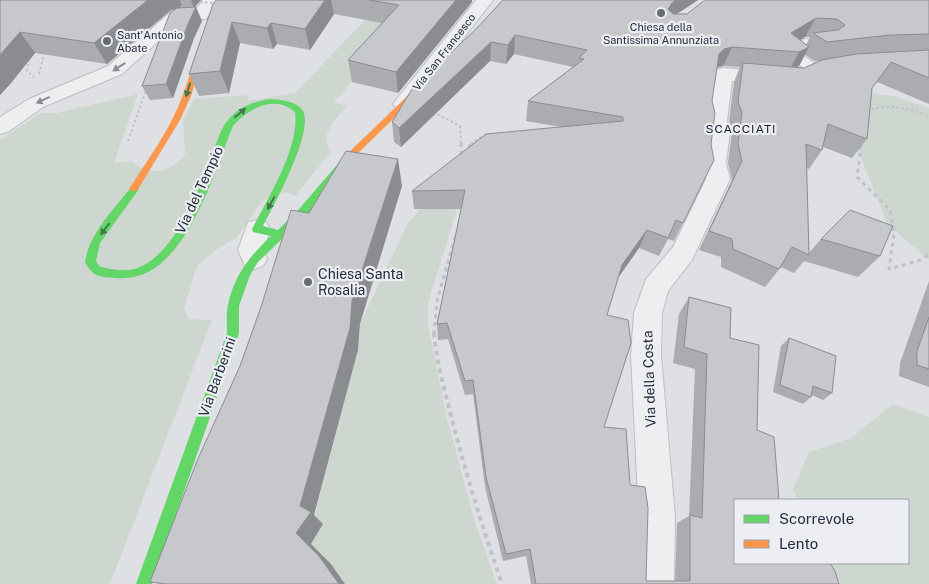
<svg xmlns="http://www.w3.org/2000/svg" width="929" height="584" font-family="'Public Sans',sans-serif">
<style>
.green{fill:#ced7cf}
.lines{fill:none;stroke-linecap:round;stroke-linejoin:round}
.lane-casing{stroke:#bdbec2;stroke-width:2}
.street-casing{stroke:#bdbec2;stroke-width:2}
.path-far2{stroke:#c1c1c7;stroke-width:2;stroke-dasharray:2.5 2.5;stroke-linecap:butt}
.path-far1{stroke:#c1c1c7;stroke-width:3;stroke-dasharray:4 4;stroke-linecap:butt}
.path{stroke:#c1c1c7;stroke-width:4;stroke-dasharray:4.5 4.5;stroke-linecap:butt}
.lane{fill:#eeeef1;fill-rule:evenodd}
.street{fill:#eeeef1;fill-rule:evenodd}
.fast{fill:#63d668;fill-rule:evenodd}
.slow{fill:#ff974d;fill-rule:evenodd}
.path-bridge{stroke:#c1c1c7;stroke-width:2;stroke-dasharray:2.5 2.5;stroke-linecap:butt}
.wall{fill:#abacaf;fill-rule:evenodd}
.shaded-wall{fill:#8b8c8f}
.building{fill:#c7c8cc;stroke:#8b8c8f}
.oneway{fill:#8a8d96}
.oneway2{fill:#427850}
.poi-dot{fill:#676b77;stroke:#eceef4;stroke-width:2}
.labels{text-anchor:middle;dominant-baseline:central;stroke-width:4.5;stroke-linejoin:round;paint-order:stroke}
.far-poi-label{font-size:11px;fill:#272c3c;stroke:#eceef4}
.far-street-label{font-size:11px;fill:#272c3c;stroke:#eceef4}
.far-neighbourhood-label{font-size:12px;letter-spacing:1px;fill:#191e2d;stroke:#eceef4}
.street-label{font-size:14px;fill:#272c3c;stroke:#eceef4}
.poi-label{font-size:14px;fill:#272c3c;stroke:#eceef4;text-anchor:start}
</style>
<rect width="100%" height="100%" fill="#dfe0e4"/>
<g class="green">
<path d="M420,4L334,102L347,106C336,119 318,135 331,152L295,196L285,192L263,200L237,237L214,251L197,266L184,309L189,319L212,320L110,584H0V140L41,113H57L138,94L114,163L131,161C150,176 168,174 185,155L183,121L194,99L249,95L247,101L295,93L369,16Z"/>
<path d="M869,93L893,96L929,108V260L887,224L854,139Z"/>
<path d="M420,209H457L428,303V325L447,418L474,519L497,584H345L331,564L311,544L323,524L314,518L358,350L360,324L407,225Z"/>
<path d="M893,404L929,417V584H841L830,563H908V500H798L793,490L809,452L851,438Z"/>
</g>
<g class="lines">
<defs>
<path id="lane" d="M805,39L826,40L832,44C825,51 811,45 798,52L820,67L822,70L820,73H810L783,52Z"/>
<g id="street">
<path d="M203,0H220L206,19L182,20L122,74L43,107L8,132L0,134V117L29,99L108,66L172,11L195,10Z"/>
<path d="M476,0H493L410,108L403,110L396,108L393,104L396,100Z"/>
<path d="M723,68L773,72L780,74L783,78L780,82L773,84L732,81L727,121L730,132L726,163L730,179L692,260L668,291L662,313L661,355L675,517L674,584H636L639,517L631,355L634,313L646,279L673,247L706,179L704,163L708,132L705,121L713,74L716,70Z"/>
<path d="M257,220L266,222L270,229L264,250L267,259L263,266L254,269L245,266L238,250L248,222Z"/>
</g>
</defs>
<use href="#lane" class="lane-casing"/>
<use href="#street" class="street-casing"/>
<g class="path-far2">
<path d="M29,59L27,71L34,77"/>
<path d="M39,74L44,54L47,52"/>
<path d="M867,111C889,103 908,108 929,116"/>
<path d="M433,112L460,126L461,144"/>
<path d="M128,141L146,90"/>
<path d="M471,144L483,136L487,137"/>
</g>
<g class="path-far1">
<path d="M461,143L462,157"/>
<path d="M861,145L857,177L890,210L894,234L889,269L921,260L929,254"/>
<path d="M469,148L471,143"/>
<path d="M434,334L437,301L455,237"/>
</g>
<path class="path" d="M434,333C436,358 443,383 449,408C464,468 482,526 502,584"/>
<use href="#lane" class="lane"/>
<use href="#street" class="street"/>
<path class="fast" d="M271,99C281,100 297,101 303,111C314,132 274,205 263,226L278,230L300,208L342,159L345,158L350,161L308,214L258,262L250,275L239,306V333L152,584H136L227,333C227,324 226,314 228,305C234,275 250,256 271,236L253,232L252,229C268,198 300,147 295,112C275,94 247,109 233,126C213,174 184,285 116,278C100,277 93,277 85,262C89,233 114,210 131,187L134,186L139,189L100,243L96,261L100,267C111,269 124,272 134,269C175,257 198,191 212,155C216,145 219,133 225,124C236,108 253,101 271,99Z"/>
<g class="slow">
<path d="M225,0H232L222,12L210,34L191,96L180,120L137,191H131L129,189C146,162 165,137 178,107C195,69 196,33 225,0Z"/>
<path d="M427,77L434,79L348,163H342V159Z"/>
</g>
<path class="path-bridge" d="M200,2L215,3"/>
</g>
<g class="wall">
<path d="M0,0H201L195,7L202,21L194,38L173,98L150,100L142,86L175,9L171,10L107,64L35,53L11,83L0,95Z"/>
<path d="M216,0H472V2L398,93L352,82L348,60L382,23L334,14L310,50L277,44L273,49L240,43L229,93L199,96L189,74Z"/>
<path d="M503,0H698L677,14L929,0V104L877,82L872,88L867,139L852,158L823,147L822,150L809,169L806,168L809,253L821,239L880,256L858,277L804,261L794,273L781,267L765,287L721,267V257L699,250L732,180L728,163L732,132L729,121L734,82L740,67L723,66L717,68L683,223L674,241L668,239L659,256L639,248L618,278L607,315L604,427L630,485L646,581H675L677,523L689,516L695,369L673,363L679,314L689,297L730,338L735,500L839,584H531L526,556L503,561L485,487L473,394L465,395L448,339L438,340L437,324L461,209H414L412,191L561,127L526,121L528,101L573,67L514,54L506,64L490,61L401,147L394,142L392,122ZM805,37H810L806,45L800,40ZM805,55L815,61H819L804,68L797,67L799,66Z"/>
<path d="M929,281V387L899,376L900,363Z"/>
<path d="M789,338L832,393L823,400L812,395L811,397L803,404L773,392L781,346Z"/>
</g>
<g class="shaded-wall">
<path d="M148,0H180L182,5L177,9L171,10L107,64L94,43Z"/>
<path d="M191,0H201L194,8Z"/>
<path d="M325,0H331L334,14L310,50L305,29Z"/>
<path d="M456,0H472V2L398,93L396,72Z"/>
<path d="M676,0H698L666,21L668,9L672,3Z"/>
<path d="M196,7L202,21L194,38L173,98L166,84L188,24Z"/>
<path d="M816,18L805,37L783,51L791,33Z"/>
<path d="M232,22L240,43L229,93L220,71Z"/>
<path d="M271,23L277,44L273,49L267,28Z"/>
<path d="M20,32L35,53L11,83L0,95V55Z"/>
<path d="M515,35L514,54L506,64L508,45Z"/>
<path d="M491,42L490,61L401,147L399,128Z"/>
<path d="M732,47L723,66L715,68L719,54L724,49Z"/>
<path d="M809,47L799,66L789,71L799,52Z"/>
<path d="M398,159L402,186L360,324L358,350L314,515L323,524L311,544L331,564L345,584H339L296,533L300,506L352,301Z"/>
<path d="M647,230L639,248L615,282L622,265Z"/>
</g>
<g class="building">
<path d="M0,0H148L94,43L20,32L0,55Z"/>
<path d="M216,0H325L305,29L271,23L267,28L232,22L220,71L189,74L213,4Z"/>
<path d="M369,0H456L396,72L348,60L399,5Z"/>
<path d="M503,0H676L672,3L668,9L673,14H687L705,0H929V34L890,35L827,42L813,33L838,30L845,25L837,19L816,18L791,33L809,47L799,52L732,47L724,49L719,54L712,101L715,113L711,144L714,160L683,223L676,220L668,238L647,230L622,265L607,315L628,320L631,343L604,427L626,429L630,485L645,487L648,508L646,581H690V515L702,518L707,354L684,347L689,297L731,308L730,338L759,345L757,430L774,437L779,500H735V563H830L835,571L839,584H536L530,549L506,554L486,477L473,380L465,381L447,323L437,324L465,190L412,191L486,134L623,121V117L528,101L584,59L579,58L587,50L515,35L508,45L491,42L399,128L392,122L412,89L475,30Z"/>
<path d="M196,7L188,24L166,84L142,86L170,13L177,8Z"/>
<path d="M929,50V78L891,62L872,88L867,139L828,124L822,150L806,144L809,255L792,247L779,269L733,249L732,239L709,231L742,161L738,144L742,113L738,102L743,63L804,68L822,60L856,54Z"/>
<path d="M346,151L398,159L352,301L350,328L300,506L311,512L296,533L319,556L339,584H166L150,582L197,461L240,366L261,307L291,210L309,213Z"/>
<path d="M850,210L893,226L880,256L821,239Z"/>
<path d="M929,317V369L917,365V351Z"/>
<path d="M789,338L836,356L832,393L813,386L811,397L780,385Z"/>
</g>
<defs><path id="oneway-solid" d="M-6-.8H1V-3.2L6.5 0L1 3.2V.8H-6Z" transform="scale(1.25)"/></defs>
<g class="oneway">
<use href="#oneway-solid" transform="translate(119 67) rotate(147)"/>
<use href="#oneway-solid" transform="translate(43 100) rotate(155)"/>
</g>
<g class="oneway2">
<use href="#oneway-solid" transform="translate(188 90) rotate(107)"/>
<use href="#oneway-solid" transform="translate(240 113) rotate(-40)"/>
<use href="#oneway-solid" transform="translate(271 203) rotate(118)"/>
<use href="#oneway-solid" transform="translate(105 229) rotate(127)"/>
</g>
<g class="poi-dot">
<circle cx="661" cy="13" r="5"/>
<circle cx="107" cy="41" r="5"/>
<circle cx="308" cy="282" r="5"/>
</g>
<g class="labels">
<g class="far-poi-label">
<text x="661" y="27">Chiesa della<tspan x="661" dy="13">Santissima Annunziata</tspan></text>
<text x="117" y="35" text-anchor="start">Sant'Antonio<tspan x="117" dy="13">Abate</tspan></text>
</g>
<g class="far-street-label">
<text transform="translate(444 52) rotate(-52)">Via San Francesco</text>
</g>
<g class="far-neighbourhood-label">
<text x="741" y="129">SCACCIATI</text>
</g>
<g class="street-label">
<text transform="translate(199 190) rotate(-65)">Via del Tempio</text>
<text transform="translate(217 377) rotate(-70)">Via Barberini</text>
<text transform="translate(649 379) rotate(-92)">Via della Costa</text>
</g>
<g class="poi-label">
<text x="318" y="274">Chiesa Santa<tspan x="318" dy="16">Rosalia</tspan></text>
</g>
</g>
<rect x="734" y="499" width="175" height="65" fill="#eceef4" stroke="#9da0aa"/>
<rect x="744" y="515" width="25" height="8" fill="#63d668" stroke="#9da0aa"/>
<text x="779" y="524" font-size="15" fill="#272c3c">Scorrevole</text>
<rect x="744" y="540" width="25" height="8" fill="#ff974d" stroke="#9da0aa"/>
<text x="779" y="549" font-size="15" fill="#272c3c">Lento</text>
</svg>
